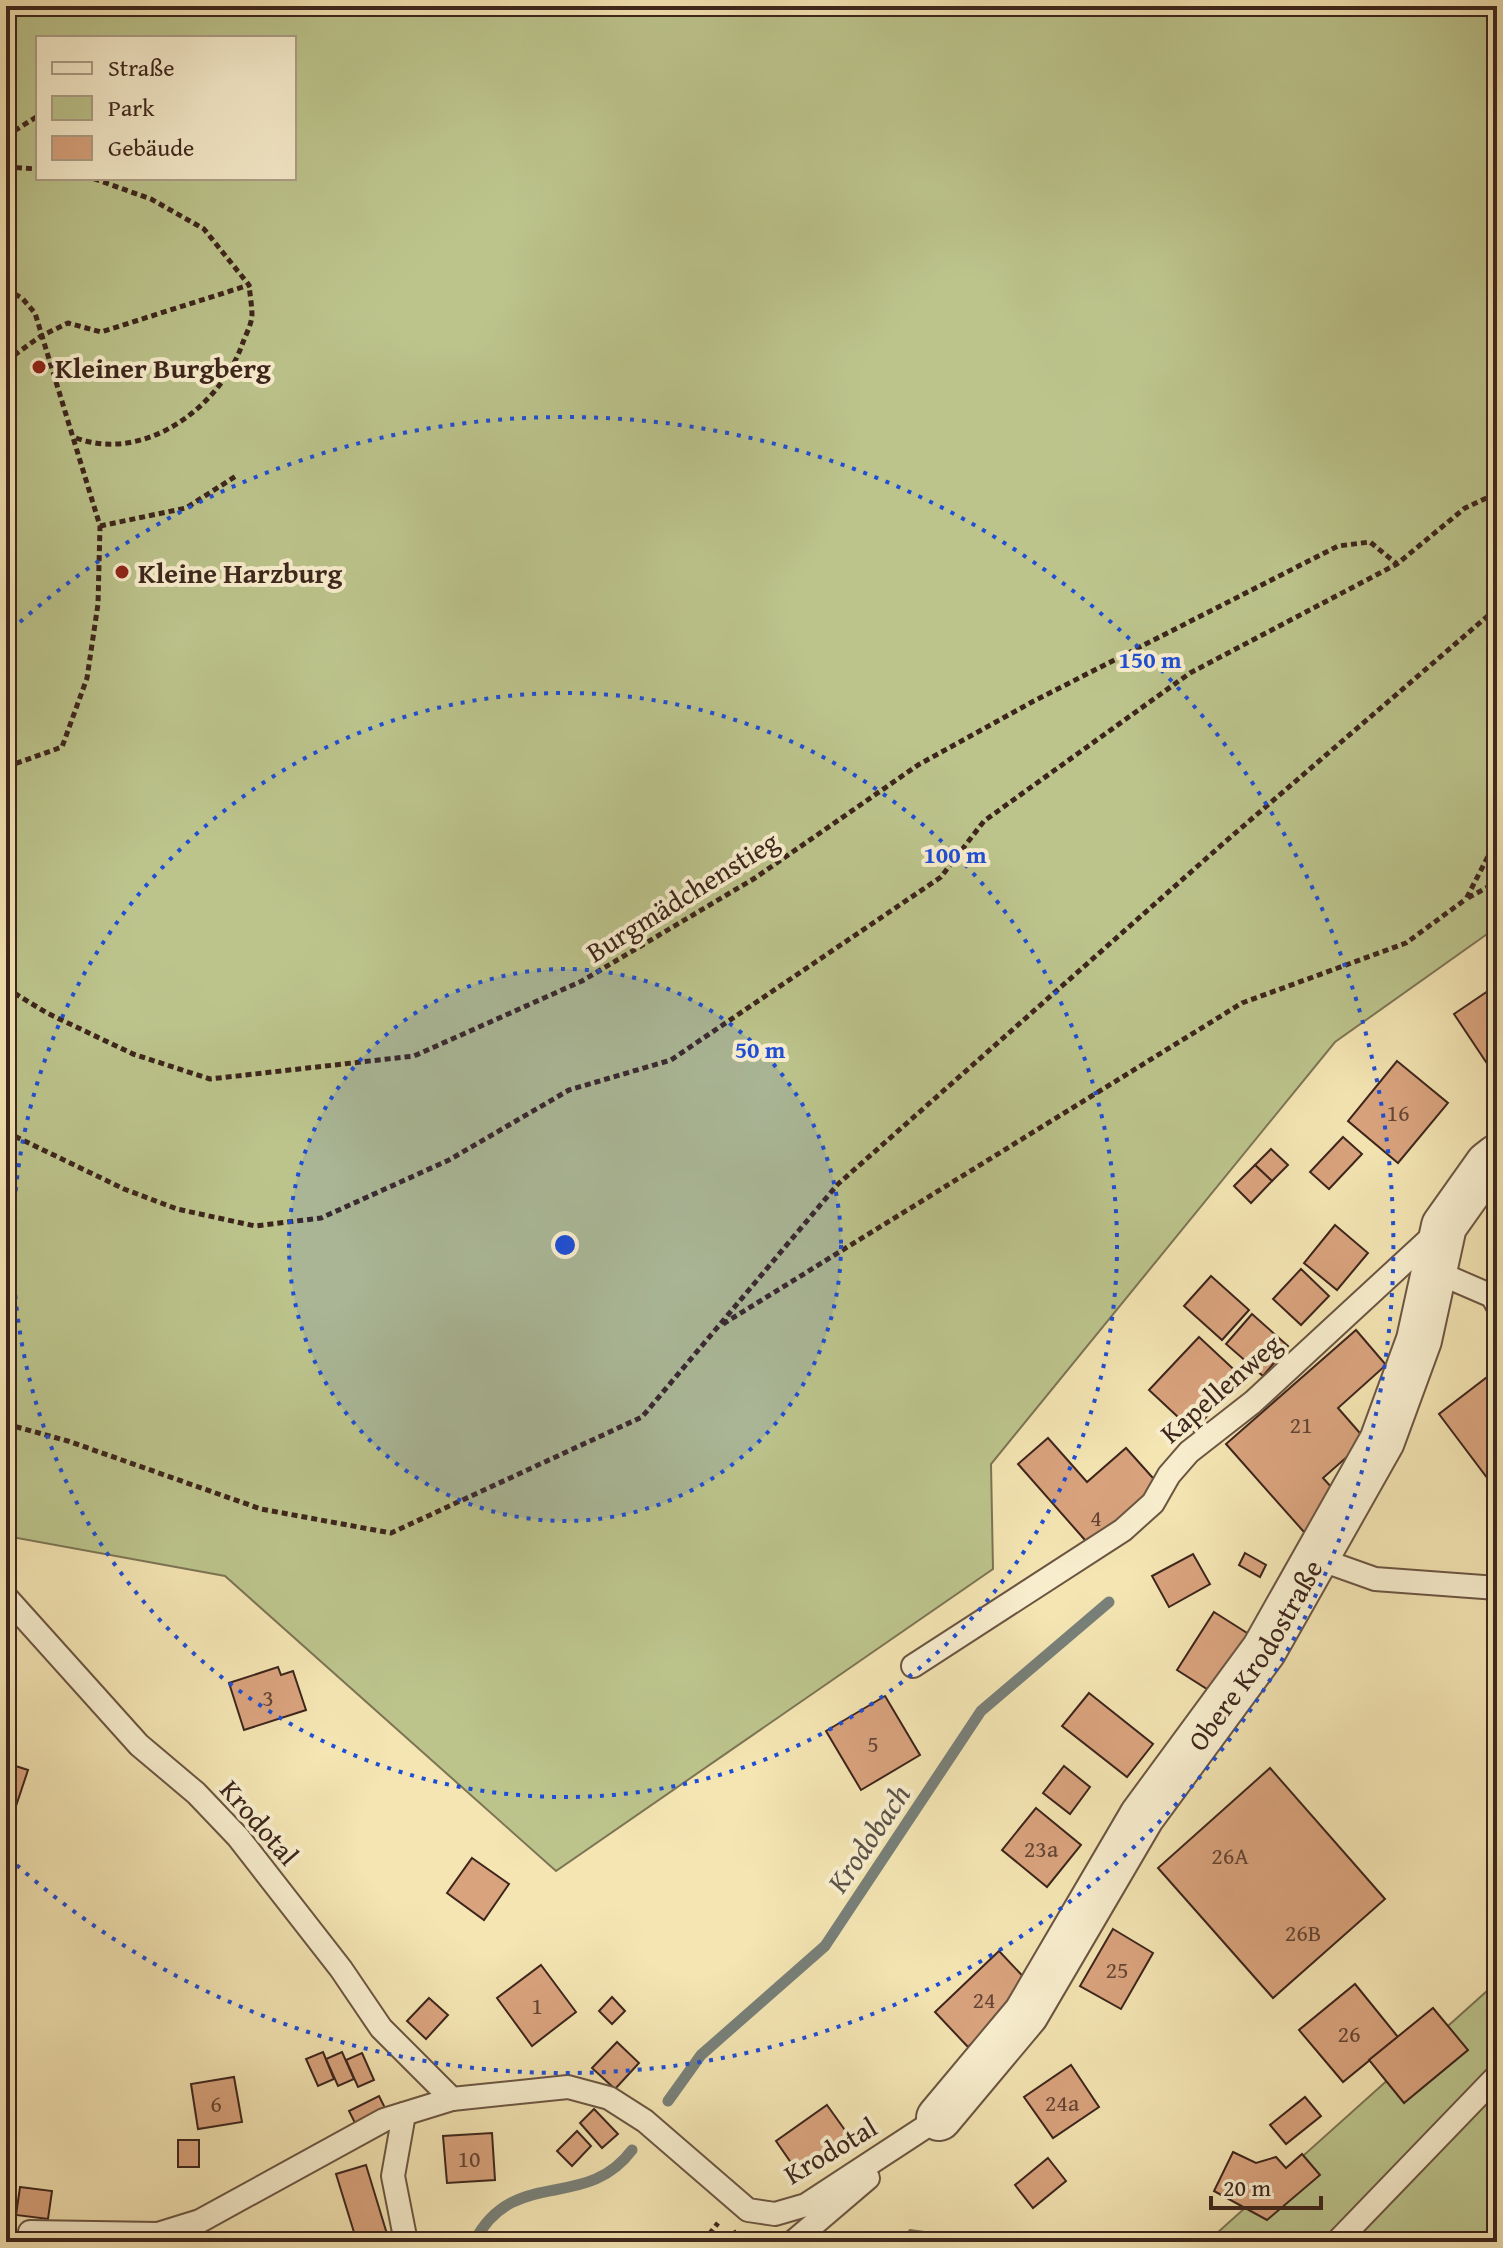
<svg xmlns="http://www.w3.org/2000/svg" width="1503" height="2248" font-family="'Gentium Book Plus',serif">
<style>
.green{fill:#bcc48c;stroke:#7c7454;stroke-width:2;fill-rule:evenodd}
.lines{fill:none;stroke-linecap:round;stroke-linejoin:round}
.stream{stroke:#788079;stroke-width:11}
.building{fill:#d9a37d;stroke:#3d251c;stroke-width:2}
.lane-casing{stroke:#6b5542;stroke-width:26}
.street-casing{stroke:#6b5542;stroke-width:48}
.path{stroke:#3d251c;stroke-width:5;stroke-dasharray:6 4;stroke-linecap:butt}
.lane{stroke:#f8eece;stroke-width:22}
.street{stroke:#f8eece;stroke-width:44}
.ring{fill:none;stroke:#1d4ed8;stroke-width:4;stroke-dasharray:4 8}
.poi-dot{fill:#8f2418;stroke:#f8eece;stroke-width:3}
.labels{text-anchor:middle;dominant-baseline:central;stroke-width:8;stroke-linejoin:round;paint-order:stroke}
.number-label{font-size:24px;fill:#644434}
.poi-label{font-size:28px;font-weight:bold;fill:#3d251c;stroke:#f8eece;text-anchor:start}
.street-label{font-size:28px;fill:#3d251c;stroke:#f8eece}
.water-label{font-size:30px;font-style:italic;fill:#5b534a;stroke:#f8eece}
.centre{fill:#1d4ed8;stroke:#f8eece;stroke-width:4}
.ring-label{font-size:24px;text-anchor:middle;font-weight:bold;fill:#1d4ed8;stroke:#f8eece;stroke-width:8;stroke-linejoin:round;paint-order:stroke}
</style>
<rect width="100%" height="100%" fill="#f4e5b3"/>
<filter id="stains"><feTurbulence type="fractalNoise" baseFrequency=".0025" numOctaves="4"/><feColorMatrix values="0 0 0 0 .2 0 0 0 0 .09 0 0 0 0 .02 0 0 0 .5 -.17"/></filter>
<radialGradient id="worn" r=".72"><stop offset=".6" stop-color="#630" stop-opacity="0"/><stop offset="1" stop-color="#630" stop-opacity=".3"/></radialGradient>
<g class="green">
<path d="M6,6H1497V927L1335,1042L991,1464L993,1569L556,1871L225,1576L6,1536ZM38,38H294V178H38Z"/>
<path d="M1497,1982V2242H1207Z"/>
<path d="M910,2230L995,2242H897Z"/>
</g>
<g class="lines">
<g class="stream">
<path d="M668,2101L701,2055L825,1946L981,1711L1109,1602"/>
<path d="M474,2242C514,2165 585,2213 632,2150"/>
</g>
</g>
<g class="building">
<path d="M1497,985V1076L1496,1077L1454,1014Z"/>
<path d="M1397,1061L1448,1103L1398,1163L1348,1121Z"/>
<path d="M1343,1137L1362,1154L1329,1189L1310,1172Z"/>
<path d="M1271,1149L1288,1165L1272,1181L1255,1165Z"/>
<path d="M1255,1165L1272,1181L1251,1203L1234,1186Z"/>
<path d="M1335,1225L1368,1253L1337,1290L1304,1263Z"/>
<path d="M1301,1269L1329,1296L1301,1325L1273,1299Z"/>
<path d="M1211,1276L1249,1310L1222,1340L1184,1306Z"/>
<path d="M1252,1314L1288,1346L1263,1376L1226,1344Z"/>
<path d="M1356,1330L1386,1365L1338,1408L1366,1440L1323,1478L1342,1499L1304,1532L1226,1444Z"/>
<path d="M1199,1337L1243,1378L1193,1431L1149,1390Z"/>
<path d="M1491,1374L1497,1383V1491L1439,1414Z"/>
<path d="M1048,1438L1087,1482L1126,1448L1161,1487L1092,1548L1018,1464Z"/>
<path d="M1245,1553L1266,1565L1260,1577L1239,1565Z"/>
<path d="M1193,1554L1210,1584L1169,1607L1152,1576Z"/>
<path d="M1214,1612L1255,1638L1218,1696L1177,1670Z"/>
<path d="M278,1667L281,1675L293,1671L306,1710L244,1730L229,1683Z"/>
<path d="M1089,1693L1153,1744L1127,1777L1062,1726Z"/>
<path d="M885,1696L920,1755L861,1790L826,1731Z"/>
<path d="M6,1763L28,1770L11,1821L6,1819Z"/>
<path d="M1064,1766L1090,1787L1070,1814L1043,1793Z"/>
<path d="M1270,1768L1385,1899L1273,1998L1158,1868Z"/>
<path d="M1036,1808L1081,1845L1047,1887L1002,1850Z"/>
<path d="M472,1858L509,1884L484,1920L447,1893Z"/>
<path d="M1113,1929L1153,1953L1121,2009L1080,1986Z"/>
<path d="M999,1951L1033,1987L968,2047L935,2012Z"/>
<path d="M541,1965L576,2012L532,2046L497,1998Z"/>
<path d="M1355,1984L1398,2037L1343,2082L1299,2030Z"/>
<path d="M612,1997L625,2011L612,2024L599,2011Z"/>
<path d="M429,1998L448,2015L426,2039L407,2021Z"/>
<path d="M1433,2008L1468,2050L1404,2103L1369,2060Z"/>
<path d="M617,2042L639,2063L615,2089L592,2068Z"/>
<path d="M323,2052L334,2079L318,2086L306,2059Z"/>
<path d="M342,2052L354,2079L338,2086L326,2059Z"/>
<path d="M362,2053L374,2080L358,2087L346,2060Z"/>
<path d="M1071,2065L1099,2107L1053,2138L1024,2097Z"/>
<path d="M234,2077L242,2122L198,2129L191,2084Z"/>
<path d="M379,2096L387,2112L357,2127L349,2111Z"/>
<path d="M1305,2097L1321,2116L1286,2144L1270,2125Z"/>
<path d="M827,2105L852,2140L801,2177L776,2141Z"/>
<path d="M594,2109L618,2134L602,2148L580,2123Z"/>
<path d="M577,2131L591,2146L572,2166L557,2151Z"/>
<path d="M492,2133L495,2180L447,2183L443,2136Z"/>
<rect x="178" y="2140" width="21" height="27"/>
<path d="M1233,2152L1256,2163L1276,2157L1286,2168L1302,2154L1320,2175L1267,2220L1214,2191Z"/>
<path d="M1048,2158L1066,2181L1033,2208L1015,2185Z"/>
<path d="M366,2165L387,2234L357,2242L336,2174Z"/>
<path d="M20,2187L52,2191L48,2219L16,2215Z"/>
<path d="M735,2231L741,2242H718Z"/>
</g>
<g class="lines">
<defs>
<g id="lane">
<path d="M1434,1271L1492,1296L1497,1305"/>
<path d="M1316,1558L1375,1579L1497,1588"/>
<path d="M6,1597L139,1745L196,1793L238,1837L341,1969L381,2028L452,2099L568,2087L609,2098L645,2121L748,2210L775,2214L806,2205L939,2118"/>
<path d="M913,1666L1123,1530L1153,1503L1169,1475L1189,1452L1253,1402L1437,1232"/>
<path d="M404,2114L393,2176L406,2242"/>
<path d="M30,2232L158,2234L200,2221L384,2120L452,2099"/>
<path d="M793,2242L868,2178"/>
<path d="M1337,2242L1497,2076"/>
</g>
<g id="street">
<path id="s1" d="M939,2118L1026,2014L1142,1816L1264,1650L1382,1441L1419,1340L1444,1226L1488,1164L1497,1157"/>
</g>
</defs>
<use href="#lane" class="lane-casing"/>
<use href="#street" class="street-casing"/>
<g class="path">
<path d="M6,136L38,116"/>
<path d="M6,167L38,169"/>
<path d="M6,289L22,298L35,313L100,526L98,604L87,678L62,747L6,767"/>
<path d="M6,361L41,336L68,323L101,332L249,285L204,229L151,199L92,178"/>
<path d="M76,438C144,463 219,408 242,345C245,336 251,326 252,316C252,306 250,295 249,285"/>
<path d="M100,526L186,508L236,476"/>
<path d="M1497,839L1466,899L1497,882"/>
<path d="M6,988L47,1013L133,1054L210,1079L414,1056L582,981L755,878L918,765L1032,702L1338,546L1370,542L1397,564"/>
<path d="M6,1132L124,1189L177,1209L255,1226L321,1218L449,1160L569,1090L671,1060L941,877L984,821L1190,673L1397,564L1465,508L1497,493"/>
<path d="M723,1324L1242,1003L1406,943L1466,899"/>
<path d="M6,1424L68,1441L261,1509L391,1533L642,1417L838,1184L1226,841L1497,608"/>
<path d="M703,2242L718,2223"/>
</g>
<use href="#lane" class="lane"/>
<use href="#street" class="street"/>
</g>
<circle cx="565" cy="1245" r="276" fill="#1d4ed8" fill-opacity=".12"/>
<g class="ring">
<circle cx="565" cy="1245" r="276"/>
<circle cx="565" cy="1245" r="552"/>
<path d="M11 630A828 828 0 1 1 11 1860"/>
</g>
<g class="poi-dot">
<circle cx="39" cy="367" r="8"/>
<circle cx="122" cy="572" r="8"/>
</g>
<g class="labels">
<g class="number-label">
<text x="1398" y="1112">16</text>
<text x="1301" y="1424">21</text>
<text x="1096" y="1517">4</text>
<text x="268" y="1697">3</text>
<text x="873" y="1743">5</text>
<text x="1041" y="1848">23a</text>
<text x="1230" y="1855">26A</text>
<text x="1303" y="1932">26B</text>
<text x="1117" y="1969">25</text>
<text x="984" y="1999">24</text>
<text x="537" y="2005">1</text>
<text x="1349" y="2033">26</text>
<text x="1062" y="2102">24a</text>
<text x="216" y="2103">6</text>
<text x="469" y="2158">10</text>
</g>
<g class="poi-label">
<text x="55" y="367">Kleiner Burgberg</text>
<text x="138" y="572">Kleine Harzburg</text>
</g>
<g class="street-label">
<text transform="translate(682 896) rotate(-32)">Burgmädchenstieg</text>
<text transform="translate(1220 1388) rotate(-41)">Kapellenweg</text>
<text stroke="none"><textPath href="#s1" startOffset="562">Obere Krodostraße</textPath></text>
<text transform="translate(260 1822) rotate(49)">Krodotal</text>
<text transform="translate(830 2150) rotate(-31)">Krodotal</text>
</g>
<g class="water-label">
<text transform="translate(868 1838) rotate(-56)">Krodobach</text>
</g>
</g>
<circle cx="565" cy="1245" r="12" class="centre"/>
<g class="ring-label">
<text x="1150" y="668">150 m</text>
<text x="955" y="863">100 m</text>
<text x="760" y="1058">50 m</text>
</g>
<rect width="1503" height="2248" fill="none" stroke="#f4e5b3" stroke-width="32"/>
<rect x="8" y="8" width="1487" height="2232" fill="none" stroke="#3d251c" stroke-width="4"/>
<rect x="16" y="16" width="1471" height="2216" fill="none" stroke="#3d251c" stroke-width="2"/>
<rect x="36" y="36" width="260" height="144" fill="#f8eece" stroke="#ad9e87" stroke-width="2"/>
<rect x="52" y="62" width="40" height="12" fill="#f8eece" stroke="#ad9e87" stroke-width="2"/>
<text x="108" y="76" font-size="24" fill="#3d251c">Straße</text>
<rect x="52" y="96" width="40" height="24" fill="#bcc48c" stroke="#ad9e87" stroke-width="2"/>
<text x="108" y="116" font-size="24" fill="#3d251c">Park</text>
<rect x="52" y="136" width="40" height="24" fill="#d9a37d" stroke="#ad9e87" stroke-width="2"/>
<text x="108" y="156" font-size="24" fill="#3d251c">Gebäude</text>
<path d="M1211 2196v12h110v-12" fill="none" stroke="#3d251c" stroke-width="4"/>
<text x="1223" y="2196" font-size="24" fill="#3d251c" stroke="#f8eece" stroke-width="6" paint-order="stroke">20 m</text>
<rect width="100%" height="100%" filter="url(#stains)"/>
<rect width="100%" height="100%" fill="url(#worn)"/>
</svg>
